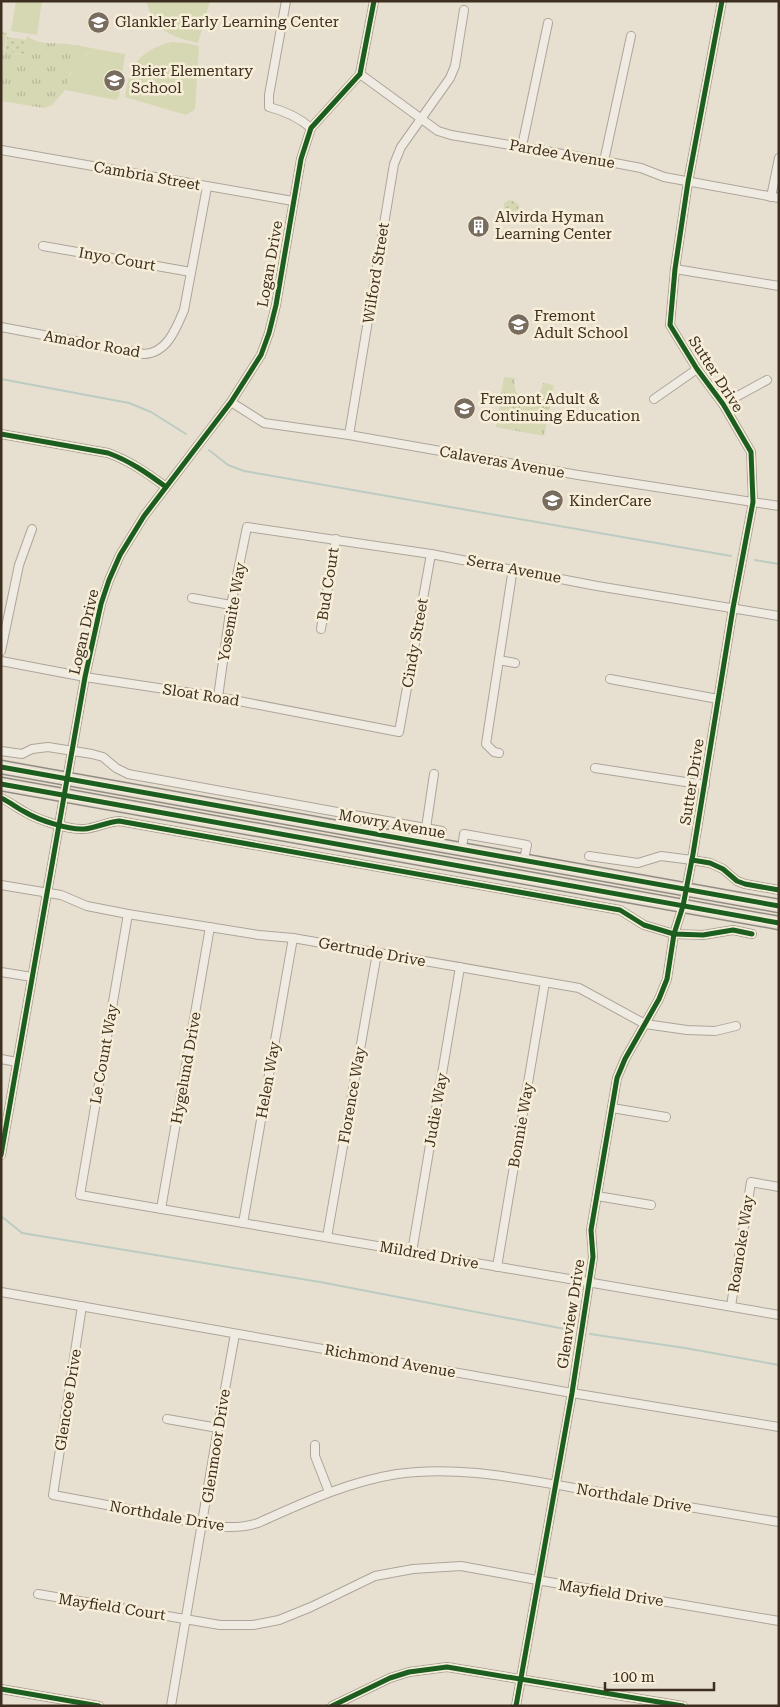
<svg xmlns="http://www.w3.org/2000/svg" width="780" height="1707" font-family="'Roboto Serif',serif">
<style>
.grass{fill:url(#grass-tufts)}
.park{fill:url(#park-dots)}
.garden{fill:#d6d7b3}
.lines{fill:none;stroke-linecap:round;stroke-linejoin:round}
.stream{stroke:#bcccc2;stroke-width:2}
.street-casing{stroke:#ada599;stroke-width:10}
.primary-casing{stroke:#928b80;stroke-width:15}
.street{stroke:#efebe3;stroke-width:8}
.primary{stroke:#e6e1d4;stroke-width:12}
.cycleway-casing{stroke:#f7eed8;stroke-width:8}
.cycleway{stroke:#1b5e20;stroke-width:5}
.labels{text-anchor:middle;dominant-baseline:central;stroke-width:5;stroke-linejoin:round;paint-order:stroke}
.poi-label{font-size:15px;fill:#3d2e20;stroke:#f7eed8;text-anchor:start}
.street-label{font-size:15px;fill:#3d2e20;stroke:#f7eed8}
</style>
<defs>
<pattern id="grass-tufts" width="24" height="20" patternUnits="userSpaceOnUse" patternTransform="scale(1.25)"><rect width="24" height="20" fill="#d6d7b3"/><path d="M3 7l-1-3M5 7V3M7 7l1-3M15 17l-1-3M17 17v-4M19 17l1-3" fill="none" stroke="#b9b99a"/></pattern>
<pattern id="park-dots" width="8" height="8" patternUnits="userSpaceOnUse" patternTransform="scale(1.25)"><rect width="8" height="8" fill="#d6d7b3"/><path d="M2 2h.1M6 6h.1" fill="none" stroke="#b9b99a" stroke-width="1.8" stroke-linecap="round"/></pattern>
</defs>
<rect width="100%" height="100%" fill="#e7e0d1"/>
<g class="grass">
<path d="M1,32L7,33L4,51L23,55L27,36C42,46 51,42 67,44C77,45 87,47 96,49L85,55L70,73L65,90L52,105L44,108L1,101Z"/>
<path d="M504,377L515,378C510,403 539,408 543,383L554,385L544,436L496,427Z"/>
</g>
<g class="park">
<path d="M7,37L27,40L25,55L5,51Z"/>
<path d="M509,200L514,201L519,205L518,211L509,213L504,209V203Z"/>
</g>
<g class="garden">
<path d="M16,1H42L37,35L11,31Z"/>
<path d="M146,1H210L198,43C169,36 156,32 146,1Z"/>
<path d="M172,42L185,43L199,46L195,109L186,115L125,97C129,65 140,50 172,42Z"/>
<path d="M96,49L125,54L119,97L116,100L65,90C71,69 76,60 96,49Z"/>
</g>
<g class="lines">
<g class="stream">
<path d="M1,379L129,403L151,412L186,434"/>
<path d="M209,450L228,465L244,471L731,556"/>
<path d="M755,560L779,564"/>
<path d="M1,1216L22,1233L320,1282L570,1330"/>
<path d="M590,1334L685,1348L779,1365"/>
</g>
<defs>
<g id="street">
<path d="M286,1L269,95V107C285,111 298,117 311,128"/>
<path d="M360,74L438,131L451,135L604,161L641,168L664,177L779,198"/>
<path d="M522,146L548,23"/>
<path d="M1,150L293,201"/>
<path d="M604,161L631,36"/>
<path d="M771,197L779,158"/>
<path d="M43,246L191,272"/>
<path d="M675,269L779,286"/>
<path d="M1,327L144,354C167,353 176,329 184,310L207,187"/>
<path d="M654,399L697,369"/>
<path d="M231,402L264,423L349,435L578,475L779,506"/>
<path d="M723,404L767,380"/>
<path d="M1,434L108,453C130,461 147,473 166,487"/>
<path d="M349,435L394,164L401,147L450,78L455,66L464,10"/>
<path d="M192,598L231,605"/>
<path d="M321,629L336,539"/>
<path d="M1,651L19,565L32,529"/>
<path d="M499,660L515,663"/>
<path d="M1,661L85,677L218,697L399,732L431,554"/>
<path d="M610,679L718,699"/>
<path d="M218,697L231,605L247,527L431,554L597,586L779,616"/>
<path d="M1,751L22,754L32,749L48,747L92,754L103,757L116,768L128,774L442,831"/>
<path d="M499,753L494,752L486,744L513,568"/>
<path d="M595,768L705,785"/>
<path d="M1,798C10,802 17,808 25,812C38,820 69,830 84,829C96,828 107,822 119,821L620,910L644,925L674,934L703,935L733,930L752,934"/>
<path d="M426,828L434,774"/>
<path d="M462,848L464,834L527,845L524,859"/>
<path d="M589,856L638,863L661,856L692,860L710,863L723,869L737,881L745,884L779,890"/>
<path d="M1,885L61,895L87,906L128,914L259,935L293,938L579,988L645,1024L687,1030L715,1031L736,1026"/>
<path d="M128,914L80,1195L779,1315"/>
<path d="M1,972L32,977"/>
<path d="M1,1059L17,1062"/>
<path d="M612,1108L666,1117"/>
<path d="M1,1155L85,677L101,604L109,580L120,555L144,516L231,402L261,355L269,333L276,305L301,159L311,128L360,74L374,1"/>
<path d="M597,1196L651,1205"/>
<path d="M161,1209L210,927"/>
<path d="M243,1223L293,938"/>
<path d="M327,1237L377,953"/>
<path d="M412,1252L460,967"/>
<path d="M497,1267L545,982"/>
<path d="M1,1292L572,1393L779,1427"/>
<path d="M82,1306L53,1495C86,1501 119,1507 152,1514C185,1520 225,1534 258,1523C303,1503 347,1482 397,1474C458,1465 521,1479 581,1489C647,1500 713,1511 779,1522"/>
<path d="M731,1306L751,1182L779,1187"/>
<path d="M167,1419L218,1428"/>
<path d="M315,1445V1456L329,1492"/>
<path d="M38,1594L220,1625H253L279,1620L311,1607L375,1576L413,1569L461,1566L537,1580L779,1621"/>
<path d="M1,1689L99,1706"/>
<path d="M171,1706L218,1428L235,1334"/>
<path d="M332,1706L390,1678L409,1672L447,1667L683,1706"/>
<path d="M516,1706L572,1393L593,1257L591,1230L617,1078L625,1059L659,999L667,979L674,934L683,906L693,854L733,608L753,502L751,452L723,404L697,369L670,325L675,269L688,182L722,1"/>
</g>
<g id="primary">
<path d="M1,767L779,906"/>
<path d="M1,784L779,923"/>
</g>
</defs>
<use href="#street" class="street-casing"/>
<use href="#primary" class="primary-casing"/>
<use href="#street" class="street"/>
<use href="#primary" class="primary"/>
<defs>
<g id="cycleway">
<path d="M1,434L108,453C130,461 147,473 166,487"/>
<path d="M1,767L779,906"/>
<path d="M1,784L779,923"/>
<path d="M1,798C10,802 17,808 25,812C38,820 69,830 84,829C96,828 107,822 119,821L620,910L644,925L674,934L703,935L733,930L752,934"/>
<path d="M692,860L710,863L723,869L737,881L745,884L779,890"/>
<path d="M1,1155L85,677L101,604L109,580L120,555L144,516L231,402L261,355L269,333L276,305L301,159L311,128L360,74L374,1"/>
<path d="M1,1689L99,1706"/>
<path d="M332,1706L390,1678L409,1672L447,1667L683,1706"/>
<path d="M516,1706L572,1393L593,1257L591,1230L617,1078L625,1059L659,999L667,979L674,934L683,906L693,854L733,608L753,502L751,452L723,404L697,369L670,325L675,269L688,182L722,1"/>
</g>
</defs>
<use href="#cycleway" class="cycleway-casing"/>
<use href="#cycleway" class="cycleway"/>
</g>
<defs>
<symbol id="school-disc" viewBox="-11 -11 22 22"><circle r="9.5" fill="#786c5e" stroke="#f7eed8"/><path d="M0-5L7-2L0 1L-7-2ZM-4 1L0 2.5L4 1V4Q0 6-4 4Z" fill="#fff"/></symbol>
<symbol id="building-disc" viewBox="-11 -11 22 22"><circle r="9.5" fill="#786c5e" stroke="#f7eed8"/><path d="M-4-6H4V6H1V3H-1V6H-4ZM-2.5-4.3h1.7v1.8h-1.7ZM.8-4.3h1.7v1.8H.8ZM-2.5-1h1.7V.8h-1.7ZM.8-1h1.7V.8H.8Z" fill="#fff"/></symbol>
<symbol id="university-disc" viewBox="-11 -11 22 22"><circle r="9.5" fill="#786c5e" stroke="#f7eed8"/><path d="M0-5L7-2L0 1L-7-2ZM-4 1L0 2.5L4 1V4Q0 6-4 4Z" fill="#fff"/></symbol>
</defs>
<g fill-rule="evenodd">
<use href="#school-disc" x="86" y="10" width="25" height="25"/>
<use href="#school-disc" x="102" y="68" width="25" height="25"/>
<use href="#building-disc" x="466" y="214" width="25" height="25"/>
<use href="#school-disc" x="506" y="312" width="25" height="25"/>
<use href="#university-disc" x="452" y="396" width="25" height="25"/>
<use href="#school-disc" x="540" y="488" width="25" height="25"/>
</g>
<g class="labels">
<g class="poi-label">
<text x="115" y="22">Glankler Early Learning Center</text>
<text x="131" y="71">Brier Elementary<tspan x="131" dy="17">School</tspan></text>
<text x="495" y="217">Alvirda Hyman<tspan x="495" dy="17">Learning Center</tspan></text>
<text x="534" y="316">Fremont<tspan x="534" dy="17">Adult School</tspan></text>
<text x="480" y="399">Fremont Adult &amp;<tspan x="480" dy="17">Continuing Education</tspan></text>
<text x="569" y="501">KinderCare</text>
</g>
<g class="street-label">
<text transform="translate(562 154) rotate(10)">Pardee Avenue</text>
<text transform="translate(147 176) rotate(10)">Cambria Street</text>
<text transform="translate(117 259) rotate(10)">Inyo Court</text>
<text transform="translate(270 264) rotate(-80)">Logan Drive</text>
<text transform="translate(376 273) rotate(-81)">Wilford Street</text>
<text transform="translate(92 344) rotate(10)">Amador Road</text>
<text transform="translate(716 374) rotate(57)">Sutter Drive</text>
<text transform="translate(502 462) rotate(10)">Calaveras Avenue</text>
<text transform="translate(514 569) rotate(11)">Serra Avenue</text>
<text transform="translate(328 584) rotate(-81)">Bud Court</text>
<text transform="translate(232 612) rotate(-80)">Yosemite Way</text>
<text transform="translate(84 632) rotate(-77)">Logan Drive</text>
<text transform="translate(415 643) rotate(-80)">Cindy Street</text>
<text transform="translate(201 695) rotate(9)">Sloat Road</text>
<text transform="translate(692 782) rotate(-81)">Sutter Drive</text>
<text transform="translate(392 824) rotate(10)">Mowry Avenue</text>
<text transform="translate(372 952) rotate(10)">Gertrude Drive</text>
<text transform="translate(104 1054) rotate(-80)">Le Count Way</text>
<text transform="translate(186 1068) rotate(-80)">Hygelund Drive</text>
<text transform="translate(268 1080) rotate(-80)">Helen Way</text>
<text transform="translate(352 1095) rotate(-80)">Florence Way</text>
<text transform="translate(436 1110) rotate(-80)">Judie Way</text>
<text transform="translate(521 1125) rotate(-80)">Bonnie Way</text>
<text transform="translate(741 1244) rotate(-81)">Roanoke Way</text>
<text transform="translate(429 1255) rotate(10)">Mildred Drive</text>
<text transform="translate(571 1314) rotate(-81)">Glenview Drive</text>
<text transform="translate(390 1361) rotate(10)">Richmond Avenue</text>
<text transform="translate(68 1400) rotate(-81)">Glencoe Drive</text>
<text transform="translate(216 1446) rotate(-81)">Glenmoor Drive</text>
<text transform="translate(634 1498) rotate(9)">Northdale Drive</text>
<text transform="translate(167 1516) rotate(10)">Northdale Drive</text>
<text transform="translate(611 1593) rotate(9)">Mayfield Drive</text>
<text transform="translate(112 1607) rotate(9)">Mayfield Court</text>
</g>
</g>
<rect width="780" height="1707" fill="none" stroke="#3d2e20" stroke-width="5"/>
<path d="M605 1682v8h109v-8" fill="none" stroke="#3d2e20" stroke-width="2.5"/>
<text x="612" y="1682" font-size="15" fill="#3d2e20" stroke="#f7eed8" stroke-width="4" paint-order="stroke">100 m</text>
</svg>
